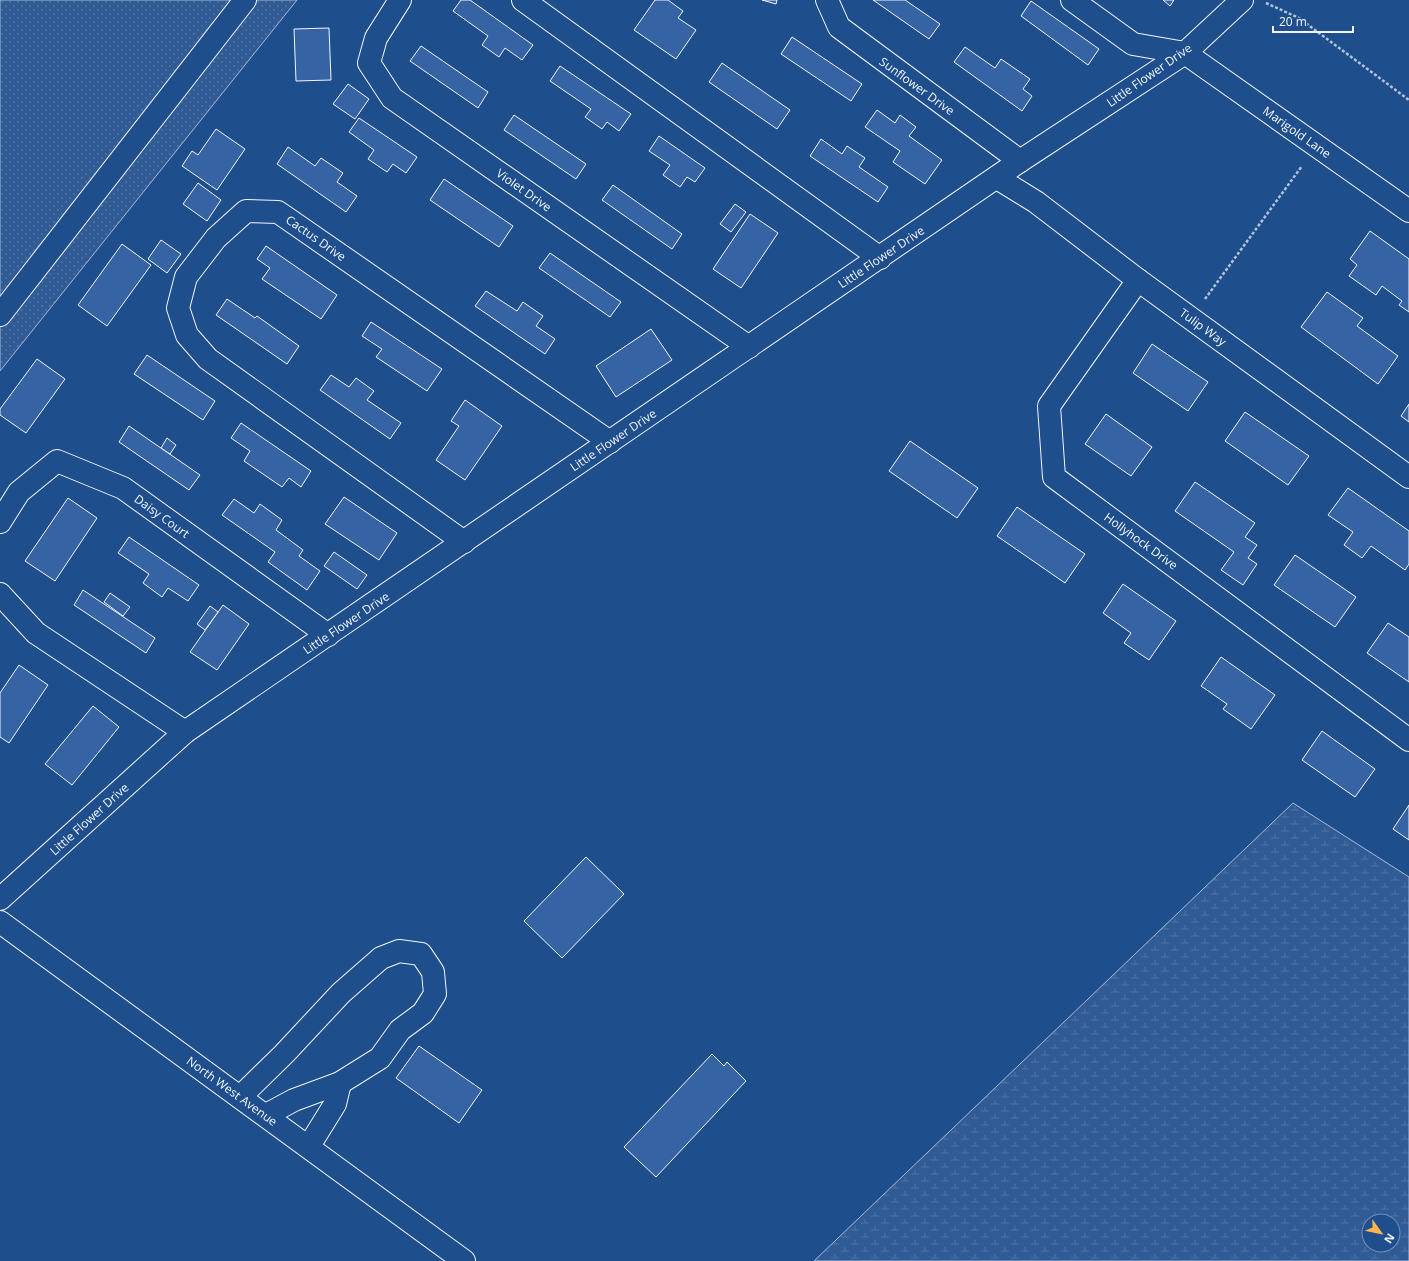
<svg xmlns="http://www.w3.org/2000/svg" width="1409" height="1261" font-family="'Open Sans',sans-serif">
<style>
.grass{fill:url(#grass-dots);stroke:#a8bbd7}
.wetland{fill:url(#wetland-marsh);stroke:#a8bbd7;fill-rule:evenodd}
.building{fill:#3563a3;stroke:#f2f6ff}
.lines{fill:none;stroke-linecap:round;stroke-linejoin:round}
.minor-casing{stroke:#f2f6ff;stroke-width:24}
.path{stroke:#b3c4dc;stroke-width:2.5;stroke-dasharray:3 2;stroke-linecap:butt}
.minor{stroke:#1f4e8c;stroke-width:22}
.labels{text-anchor:middle;dominant-baseline:central;stroke-width:3;stroke-linejoin:round;paint-order:stroke}
.street-label{font-size:12px;fill:#f2f6ff;stroke:#1f4e8c}
</style>
<defs>
<pattern id="grass-dots" width="8" height="8" patternUnits="userSpaceOnUse"><rect width="8" height="8" fill="#305b95"/><path d="M2 2h.1M6 6h.1" fill="none" stroke="#4e73a5" stroke-width="1.8" stroke-linecap="round"/></pattern>
<pattern id="wetland-marsh" width="20" height="14" patternUnits="userSpaceOnUse"><rect width="20" height="14" fill="#305b95"/><path d="M1 5h8M5 5V1M11 12h8M15 12V8" fill="none" stroke="#4e73a5"/></pattern>
</defs>
<rect width="100%" height="100%" fill="#1f4e8c"/>
<path class="grass" d="M0,0H297L0,371Z"/>
<path class="wetland" d="M1293,803L1409,877V1261H814ZM1369,1221H1393V1245H1369Z"/>
<g class="building">
<path d="M461,0H470L533,45L522,60L505,48L499,57L482,45L488,36L453,11Z"/>
<path d="M655,0H668L683,11L678,18L696,30L676,59L634,30Z"/>
<path d="M762,0H777L776,4Z"/>
<path d="M873,0H905L940,24L929,39Z"/>
<path d="M1163,0H1174L1170,6Z"/>
<path d="M1031,1L1099,49L1088,65L1021,16Z"/>
<path d="M329,28L331,80L296,81L294,29Z"/>
<path d="M792,37L862,84L851,101L781,54Z"/>
<path d="M421,46L488,92L478,108L410,61Z"/>
<path d="M965,47L995,68L1001,59L1030,79L1023,89L1032,96L1022,111L954,62Z"/>
<path d="M722,63L790,110L777,129L709,82Z"/>
<path d="M560,66L631,114L619,131L607,122L602,129L585,117L591,109L550,81Z"/>
<path d="M348,84L369,99L355,119L333,104Z"/>
<path d="M877,110L895,123L900,115L916,127L909,136L942,160L925,184L893,162L900,151L865,127Z"/>
<path d="M514,115L586,164L576,179L504,130Z"/>
<path d="M359,118L417,157L406,173L393,164L387,172L368,159L374,150L349,132Z"/>
<path d="M216,129L245,149L217,190L182,166L192,151L198,155Z"/>
<path d="M659,136L705,168L695,182L687,177L680,187L663,175L670,165L649,151Z"/>
<path d="M821,139L842,154L847,146L865,158L859,167L888,187L878,202L810,156Z"/>
<path d="M288,147L315,166L321,158L343,173L337,182L357,196L346,212L277,164Z"/>
<path d="M444,179L513,226L499,247L430,200Z"/>
<path d="M198,183L221,200L207,221L183,204Z"/>
<path d="M613,185L682,234L672,249L602,200Z"/>
<path d="M735,204L746,212L731,232L720,224Z"/>
<path d="M750,214L778,233L741,288L713,269Z"/>
<path d="M1370,231L1409,259V312L1399,305L1402,301L1382,286L1376,295L1349,276L1357,265L1350,259Z"/>
<path d="M161,240L181,254L167,273L148,259Z"/>
<path d="M122,244L151,265L107,326L78,305Z"/>
<path d="M266,246L337,295L321,319L262,279L270,268L257,259Z"/>
<path d="M550,253L621,302L610,317L539,268Z"/>
<path d="M486,291L517,311L523,302L543,316L536,326L555,339L545,354L475,306Z"/>
<path d="M1327,292L1363,318L1357,326L1398,356L1378,384L1301,327Z"/>
<path d="M227,299L255,318L257,316L299,346L287,364L216,315Z"/>
<path d="M371,322L442,369L427,391L376,357L382,349L362,336Z"/>
<path d="M651,329L672,360L616,397L596,366Z"/>
<path d="M1152,344L1208,382L1188,411L1133,373Z"/>
<path d="M147,355L215,401L203,420L134,374Z"/>
<path d="M37,359L65,379L26,433L0,415V409Z"/>
<path d="M331,375L349,387L356,378L374,391L367,400L401,423L390,439L320,390Z"/>
<path d="M465,400L502,426L465,480L436,460L459,426L451,421Z"/>
<path d="M1409,404V422L1401,416Z"/>
<path d="M1245,412L1309,456L1288,485L1225,441Z"/>
<path d="M1106,414L1152,447L1131,476L1085,444Z"/>
<path d="M241,423L311,471L301,487L289,478L282,487L244,461L250,451L231,438Z"/>
<path d="M129,426L200,475L189,490L119,442Z"/>
<path d="M167,438L176,445L170,454L161,448Z"/>
<path d="M910,441L978,488L957,518L889,471Z"/>
<path d="M1195,482L1255,523L1245,537L1257,545L1248,558L1257,564L1243,585L1221,570L1234,552L1175,511Z"/>
<path d="M1348,488L1409,531V564L1405,570L1371,546L1362,558L1344,545L1353,532L1328,515Z"/>
<path d="M344,497L397,533L379,560L325,524Z"/>
<path d="M68,498L97,518L55,581L25,561Z"/>
<path d="M234,499L254,513L260,504L282,520L276,530L303,550L299,556L320,571L307,590L268,562L275,552L222,515Z"/>
<path d="M1017,507L1085,554L1065,583L997,536Z"/>
<path d="M129,537L199,585L188,601L168,588L162,597L143,583L149,574L118,553Z"/>
<path d="M334,552L367,575L357,589L324,566Z"/>
<path d="M1295,555L1356,597L1335,627L1274,585Z"/>
<path d="M1123,584L1176,621L1149,660L1124,643L1131,633L1103,613Z"/>
<path d="M83,590L155,638L146,653L74,605Z"/>
<path d="M110,593L130,607L123,616L104,602Z"/>
<path d="M223,605L249,624L217,670L190,652Z"/>
<path d="M210,606L218,612L205,630L197,624Z"/>
<path d="M1388,623L1409,637V682L1367,653Z"/>
<path d="M1221,657L1275,695L1251,729L1223,709L1227,704L1201,686Z"/>
<path d="M19,665L48,685L9,743L0,737V693Z"/>
<path d="M93,706L119,727L72,785L45,764Z"/>
<path d="M1322,731L1375,769L1355,797L1302,760Z"/>
<path d="M1409,805V840L1393,829Z"/>
<path d="M586,857L624,894L562,958L524,921Z"/>
<path d="M419,1046L482,1090L459,1123L396,1078Z"/>
<path d="M712,1054L724,1066L727,1062L746,1081L656,1177L624,1147Z"/>
</g>
<g class="lines">
<defs>
<g id="minor">
<path d="M400,0L376,38L369,63L392,98L749,347"/>
<path d="M523,0L880,258"/>
<path d="M827,0L839,27L1020,161"/>
<path d="M1072,0L1133,44L1185,53L1409,211"/>
<path d="M997,178L1036,202L1138,280L1409,477"/>
<path d="M1138,280L1049,406L1054,477L1409,740"/>
<path d="M0,315L245,0"/>
<path d="M0,522L19,492L57,461L123,488L328,635"/>
<path d="M464,542L208,359L187,335L178,308L186,277L216,238L246,211L278,212L610,442"/>
<path d="M0,594L36,633L185,732"/>
<path d="M0,899L185,732L1020,161L1185,53L1242,0"/>
<path d="M0,922L464,1261"/>
<path d="M240,1097L284,1054L341,993L381,958L399,951L421,954L433,972L435,994L423,1013L400,1030L380,1058L340,1083L294,1100L266,1115"/>
<path d="M309,1146L335,1104L340,1083"/>
</g>
</defs>
<use href="#minor" class="minor-casing"/>
<g class="path">
<path d="M1266,3L1299,18L1409,100"/>
<path d="M1205,299L1302,166"/>
</g>
<use href="#minor" class="minor"/>
</g>
<g class="labels">
<g class="street-label">
<text transform="translate(1149 75) rotate(-35)">Little Flower Drive</text>
<text transform="translate(917 86) rotate(36)">Sunflower Drive</text>
<text transform="translate(1297 132) rotate(35)">Marigold Lane</text>
<text transform="translate(524 190) rotate(35)">Violet Drive</text>
<text transform="translate(316 238) rotate(35)">Cactus Drive</text>
<text transform="translate(881 257) rotate(-34)">Little Flower Drive</text>
<text transform="translate(1203 327) rotate(36)">Tulip Way</text>
<text transform="translate(613 440) rotate(-34)">Little Flower Drive</text>
<text transform="translate(162 516) rotate(36)">Daisy Court</text>
<text transform="translate(1141 541) rotate(36)">Hollyhock Drive</text>
<text transform="translate(346 623) rotate(-34)">Little Flower Drive</text>
<text transform="translate(89 819) rotate(-42)">Little Flower Drive</text>
<text transform="translate(232 1091) rotate(36)">North West Avenue</text>
</g>
</g>
<g transform="translate(1381 1233) rotate(123)"><circle r="19" fill="#1f4e8c" stroke="#7391ba"/>
<path d="M0-3L7 15L0 10L-7 15Z" fill="#ffb74d"/>
<text y="-6" font-size="11" font-weight="bold" text-anchor="middle" fill="#f2f6ff">N</text>
</g>
<path d="M1273 26v6h80v-6" fill="none" stroke="#f2f6ff" stroke-width="2"/>
<text x="1279" y="26" font-size="12" fill="#f2f6ff" stroke="#1f4e8c" stroke-width="3" paint-order="stroke">20 m</text>
</svg>
